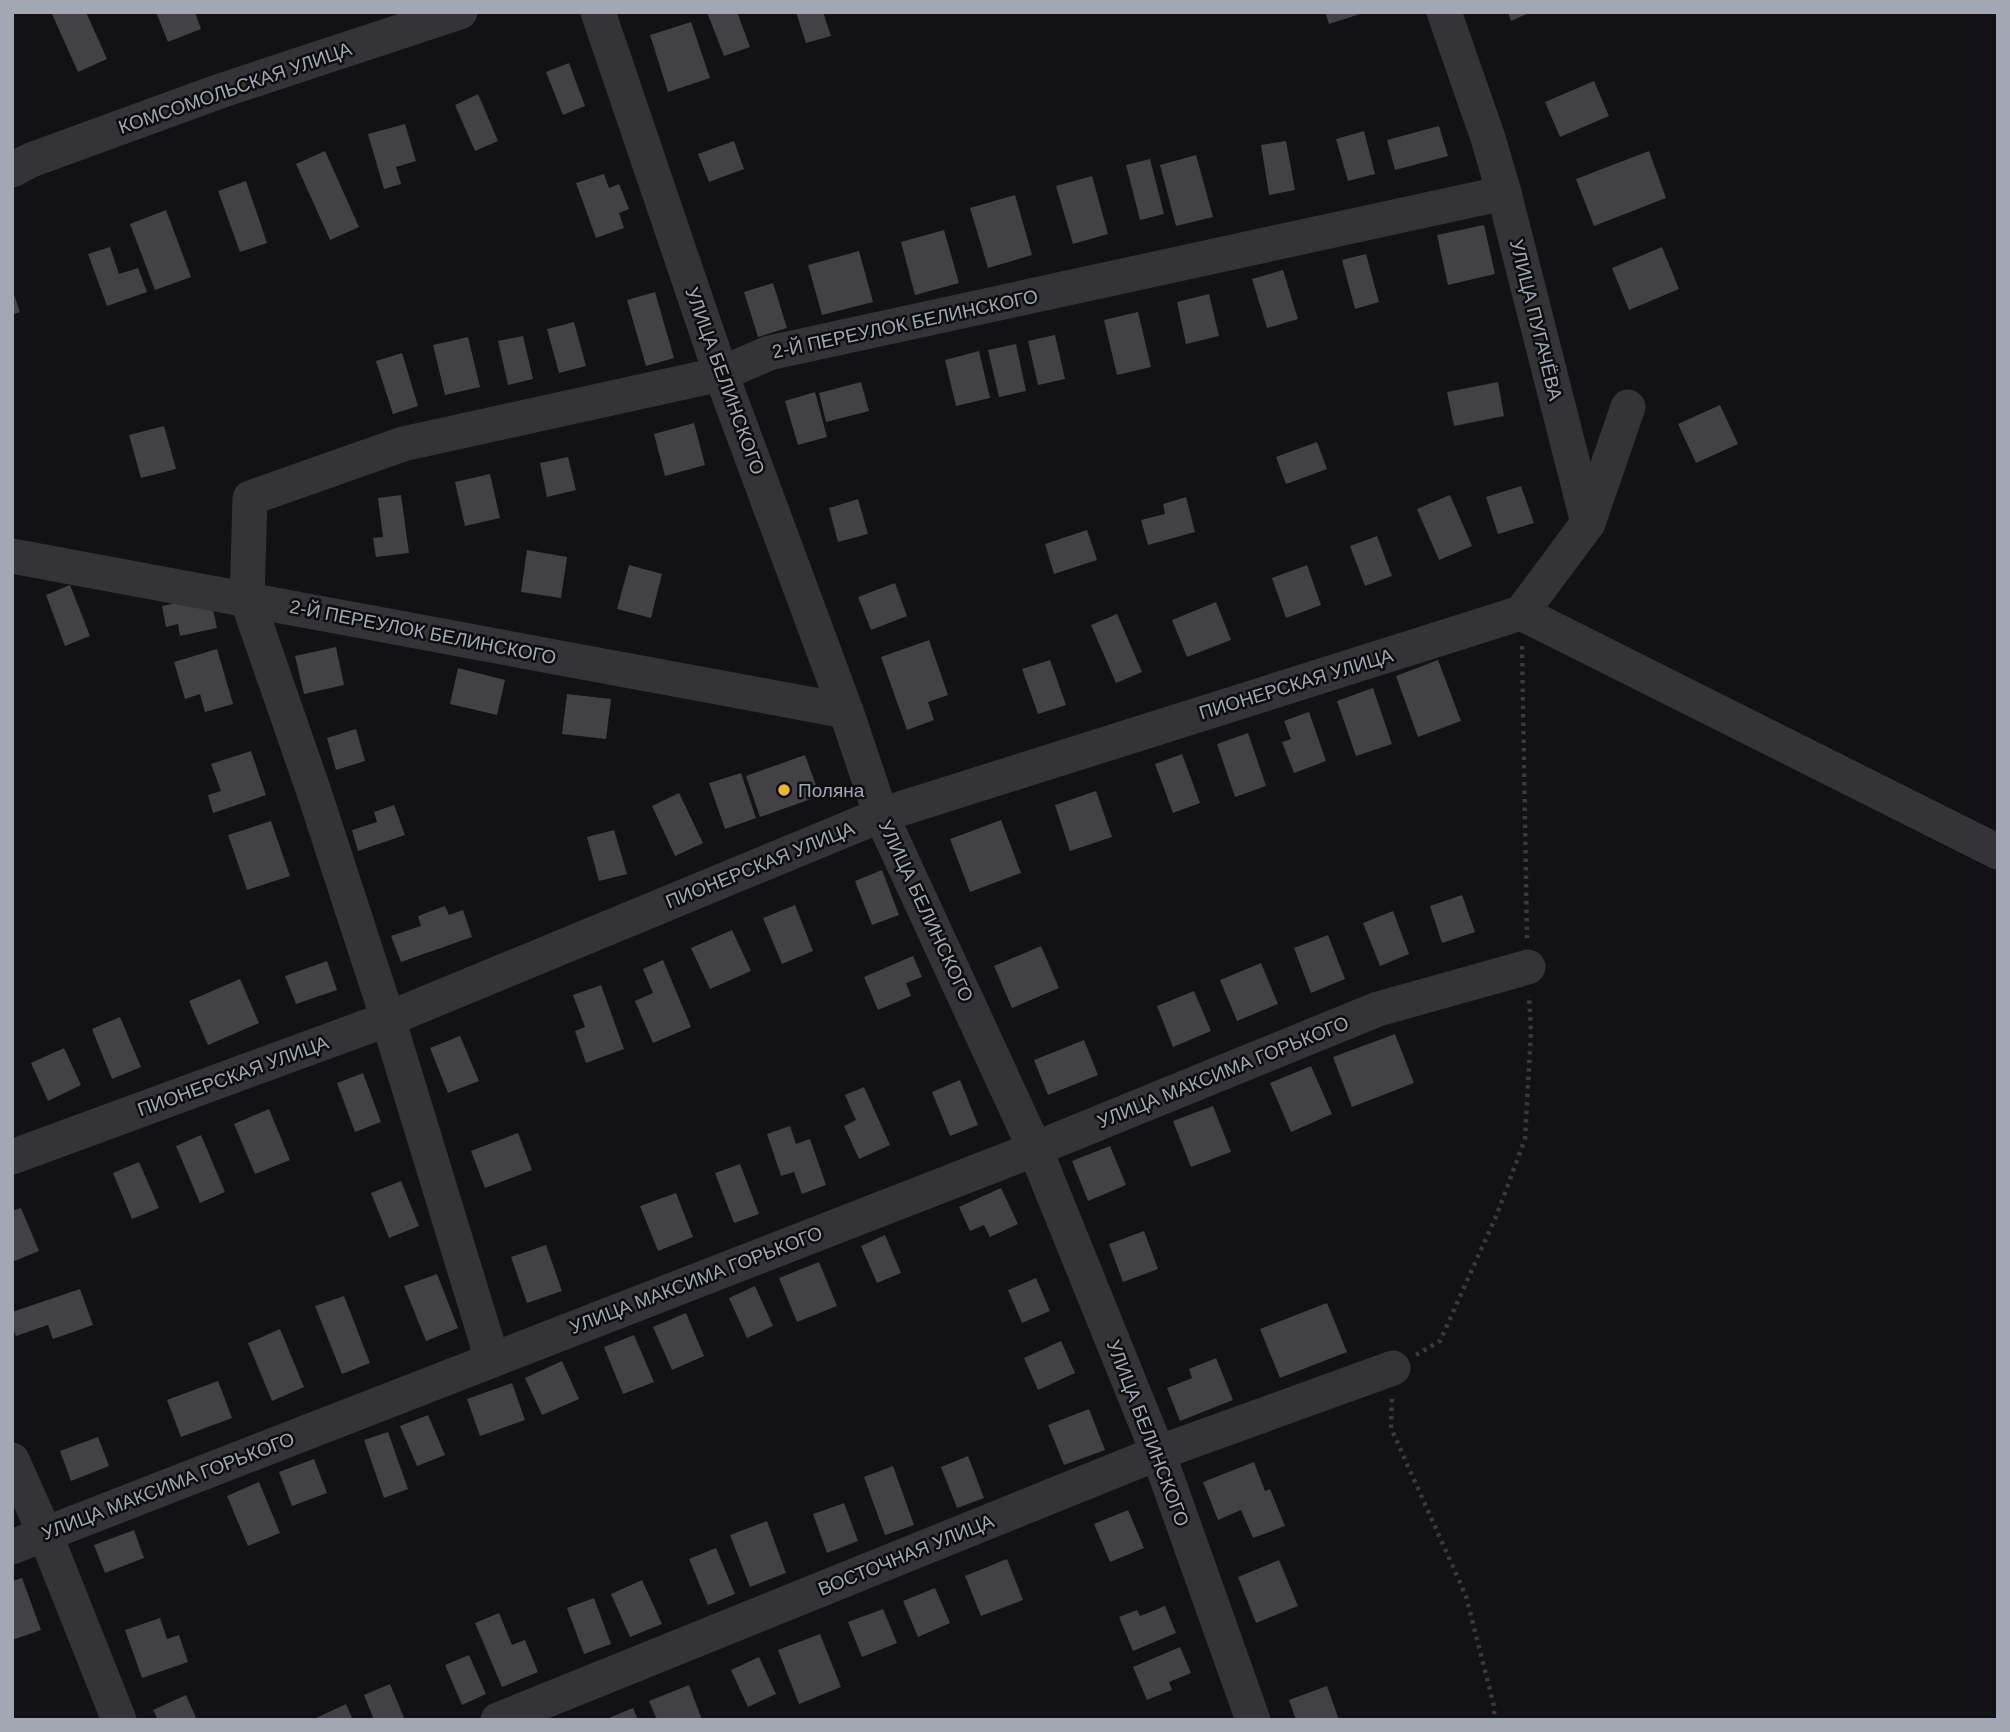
<svg xmlns="http://www.w3.org/2000/svg" width="2010" height="1732" font-family="Arial,sans-serif">
<style>
.building{fill:#414146}
.lines{fill:none;stroke-linecap:round;stroke-linejoin:round}
.path{stroke:#393a3f;stroke-width:4.5;stroke-dasharray:3.5 5;stroke-linecap:butt}
.minor{stroke:#333338;stroke-width:35}
.poi-dot{fill:#ebb431;stroke:#0d0c0e;stroke-width:2.5}
.labels{text-anchor:middle;dominant-baseline:central;stroke-width:5;stroke-linejoin:round;paint-order:stroke}
.street-label{font-size:19px;fill:#a3a7b3;stroke:#0d0c0e}
.poi-label{font-size:19px;fill:#a3a7b3;stroke:#0d0c0e;text-anchor:start}
</style>
<rect width="100%" height="100%" fill="#121113"/>
<g class="building">
<path d="M56,12H86L107,59L78,72L52,14Z"/>
<path d="M156,12H195L201,29L168,42Z"/>
<path d="M707,12H737L750,47L724,56Z"/>
<path d="M796,12H823L831,36L806,43Z"/>
<path d="M1325,12H1363V13L1329,24Z"/>
<path d="M1508,12H1531L1511,21Z"/>
<path d="M691,22L710,78L668,92L650,35Z"/>
<path d="M569,63L585,106L563,115L546,72Z"/>
<path d="M1594,81L1609,116L1560,137L1545,102Z"/>
<path d="M478,94L498,141L475,151L455,105Z"/>
<path d="M405,124L416,161L396,167L401,184L384,189L368,134Z"/>
<path d="M1439,126L1448,156L1395,170L1387,140Z"/>
<path d="M1364,131L1375,174L1348,181L1336,139Z"/>
<path d="M734,141L744,169L709,182L698,154Z"/>
<path d="M1286,141L1295,190L1269,195L1261,145Z"/>
<path d="M325,151L359,227L330,240L296,164Z"/>
<path d="M1649,151L1666,198L1594,226L1576,179Z"/>
<path d="M1196,155L1213,217L1176,226L1160,165Z"/>
<path d="M1150,159L1164,214L1140,220L1126,165Z"/>
<path d="M604,174L609,188L619,184L629,209L619,213L624,228L596,238L576,183Z"/>
<path d="M1092,176L1108,234L1073,244L1056,186Z"/>
<path d="M246,181L267,243L240,252L218,191Z"/>
<path d="M1015,195L1032,255L988,268L970,208Z"/>
<path d="M166,210L191,277L155,290L130,224Z"/>
<path d="M1484,225L1495,274L1448,285L1437,235Z"/>
<path d="M944,230L959,283L915,295L901,242Z"/>
<path d="M110,247L119,274L138,268L147,292L107,306L88,254Z"/>
<path d="M1662,247L1679,289L1629,310L1612,268Z"/>
<path d="M859,251L873,302L822,315L808,265Z"/>
<path d="M1366,254L1379,302L1355,309L1342,260Z"/>
<path d="M1283,270L1298,319L1267,328L1252,279Z"/>
<path d="M773,283L787,328L758,337L744,292Z"/>
<path d="M12,289L20,312L12,315Z"/>
<path d="M655,292L674,358L646,366L627,300Z"/>
<path d="M1209,294L1219,336L1186,344L1177,302Z"/>
<path d="M1138,312L1151,367L1117,375L1104,320Z"/>
<path d="M574,322L586,366L559,373L547,329Z"/>
<path d="M1055,335L1065,379L1038,385L1028,341Z"/>
<path d="M523,336L533,379L508,385L498,341Z"/>
<path d="M468,337L480,387L445,395L433,345Z"/>
<path d="M1016,344L1026,391L999,397L988,350Z"/>
<path d="M979,351L990,398L956,406L945,360Z"/>
<path d="M402,353L418,406L393,414L376,361Z"/>
<path d="M861,382L869,411L826,422L819,393Z"/>
<path d="M1498,382L1504,416L1454,426L1447,392Z"/>
<path d="M815,392L827,437L798,445L785,401Z"/>
<path d="M1720,405L1738,444L1696,463L1678,424Z"/>
<path d="M694,423L705,465L665,476L654,434Z"/>
<path d="M164,426L176,469L141,478L129,435Z"/>
<path d="M1317,442L1327,469L1286,484L1276,457Z"/>
<path d="M568,457L576,490L547,497L540,463Z"/>
<path d="M490,474L500,518L465,526L455,482Z"/>
<path d="M1521,486L1534,523L1498,534L1486,497Z"/>
<path d="M401,495L409,553L376,557L373,538L383,537L378,498Z"/>
<path d="M1450,495L1472,546L1439,560L1417,509Z"/>
<path d="M1186,497L1195,532L1148,545L1141,520L1165,514L1163,504Z"/>
<path d="M858,499L868,534L838,542L829,508Z"/>
<path d="M1087,530L1097,560L1054,574L1045,544Z"/>
<path d="M1377,536L1392,576L1365,586L1350,546Z"/>
<path d="M527,550L567,557L561,598L521,592Z"/>
<path d="M629,565L662,574L651,618L617,609Z"/>
<path d="M1307,565L1321,605L1286,618L1272,578Z"/>
<path d="M895,583L907,616L871,630L858,597Z"/>
<path d="M70,585L90,636L65,646L46,595Z"/>
<path d="M210,596L217,628L180,636L178,624L166,627L162,606Z"/>
<path d="M1216,602L1231,640L1187,657L1172,620Z"/>
<path d="M1117,614L1142,672L1116,683L1091,625Z"/>
<path d="M929,640L948,695L928,702L934,720L907,730L881,657Z"/>
<path d="M336,647L344,685L304,694L295,656Z"/>
<path d="M217,649L233,704L205,712L200,694L185,699L174,662Z"/>
<path d="M1050,660L1066,705L1038,714L1022,669Z"/>
<path d="M1438,660L1461,721L1418,737L1396,676Z"/>
<path d="M458,668L505,680L497,715L450,704Z"/>
<path d="M1373,688L1392,744L1356,756L1337,701Z"/>
<path d="M567,694L611,699L606,739L562,734Z"/>
<path d="M1309,712L1326,761L1294,773L1282,742L1291,739L1284,721Z"/>
<path d="M356,729L365,761L336,770L327,738Z"/>
<path d="M1248,733L1266,786L1235,797L1217,744Z"/>
<path d="M251,751L266,795L213,813L208,795L221,791L211,764Z"/>
<path d="M1182,754L1200,803L1173,813L1155,764Z"/>
<path d="M805,755L820,796L760,817L746,776Z"/>
<path d="M741,773L756,818L725,829L709,783Z"/>
<path d="M1096,791L1112,837L1070,851L1055,805Z"/>
<path d="M679,793L703,843L675,856L652,806Z"/>
<path d="M394,805L405,835L358,851L352,830L377,822L374,812Z"/>
<path d="M1001,820L1021,873L970,892L950,839Z"/>
<path d="M271,821L290,876L247,890L228,835Z"/>
<path d="M614,830L627,874L599,881L587,837Z"/>
<path d="M882,870L899,915L872,925L855,881Z"/>
<path d="M1462,895L1475,932L1442,943L1430,906Z"/>
<path d="M795,905L813,951L782,964L763,918Z"/>
<path d="M445,906L449,915L463,910L472,937L401,962L391,936L421,926L418,916Z"/>
<path d="M1393,911L1409,954L1380,966L1363,923Z"/>
<path d="M732,930L751,971L710,989L691,948Z"/>
<path d="M1328,935L1345,979L1311,993L1294,948Z"/>
<path d="M1041,946L1059,988L1012,1008L994,966Z"/>
<path d="M913,956L922,977L906,983L911,996L878,1010L864,977Z"/>
<path d="M663,960L691,1027L653,1043L635,1001L653,993L643,969Z"/>
<path d="M327,961L337,990L296,1004L285,976Z"/>
<path d="M1261,963L1278,1004L1237,1021L1220,980Z"/>
<path d="M240,979L259,1023L208,1045L189,1001Z"/>
<path d="M601,985L624,1049L586,1063L575,1031L585,1027L573,995Z"/>
<path d="M1194,991L1211,1031L1173,1047L1157,1006Z"/>
<path d="M120,1017L141,1067L112,1079L92,1029Z"/>
<path d="M1395,1034L1414,1083L1352,1107L1333,1057Z"/>
<path d="M460,1036L479,1081L448,1093L430,1048Z"/>
<path d="M1084,1040L1098,1075L1048,1095L1034,1060Z"/>
<path d="M64,1048L81,1085L48,1101L31,1063Z"/>
<path d="M1311,1066L1332,1114L1291,1132L1270,1083Z"/>
<path d="M363,1073L381,1122L355,1132L337,1083Z"/>
<path d="M960,1080L978,1125L950,1136L932,1092Z"/>
<path d="M864,1087L890,1145L859,1159L844,1126L856,1120L845,1095Z"/>
<path d="M1213,1106L1231,1152L1191,1167L1173,1121Z"/>
<path d="M269,1109L290,1160L255,1174L234,1124Z"/>
<path d="M790,1126L796,1144L810,1139L826,1185L802,1194L794,1172L781,1176L767,1134Z"/>
<path d="M518,1133L532,1170L485,1188L471,1151Z"/>
<path d="M201,1135L225,1192L200,1203L176,1146Z"/>
<path d="M1110,1146L1126,1185L1088,1201L1072,1161Z"/>
<path d="M139,1162L159,1208L132,1219L113,1173Z"/>
<path d="M740,1164L759,1214L734,1223L715,1173Z"/>
<path d="M401,1181L419,1226L389,1238L371,1193Z"/>
<path d="M1001,1188L1018,1224L990,1237L984,1225L970,1231L959,1207Z"/>
<path d="M676,1193L693,1237L658,1251L640,1206Z"/>
<path d="M21,1208L39,1251L12,1262V1211Z"/>
<path d="M1144,1231L1158,1269L1123,1282L1109,1244Z"/>
<path d="M885,1235L901,1273L877,1283L861,1246Z"/>
<path d="M546,1245L562,1291L527,1303L511,1257Z"/>
<path d="M819,1262L837,1306L797,1322L779,1278Z"/>
<path d="M437,1274L458,1328L426,1341L404,1286Z"/>
<path d="M1036,1278L1050,1311L1022,1323L1008,1290Z"/>
<path d="M755,1286L773,1326L747,1338L729,1298Z"/>
<path d="M80,1289L93,1325L53,1339L48,1325L16,1336L12,1326V1312Z"/>
<path d="M344,1296L370,1363L342,1374L315,1306Z"/>
<path d="M1327,1303L1347,1352L1280,1378L1260,1329Z"/>
<path d="M686,1313L704,1356L672,1370L653,1327Z"/>
<path d="M280,1329L304,1387L272,1401L248,1343Z"/>
<path d="M634,1335L654,1382L623,1394L604,1347Z"/>
<path d="M1061,1341L1075,1373L1038,1390L1024,1358Z"/>
<path d="M1216,1358L1233,1400L1180,1421L1167,1388L1192,1378L1189,1369Z"/>
<path d="M562,1361L579,1399L542,1415L525,1378Z"/>
<path d="M218,1381L232,1418L181,1437L167,1400Z"/>
<path d="M512,1383L525,1420L480,1436L467,1399Z"/>
<path d="M1089,1409L1105,1450L1064,1465L1048,1425Z"/>
<path d="M428,1415L445,1455L417,1466L400,1426Z"/>
<path d="M388,1432L408,1489L384,1498L364,1440Z"/>
<path d="M98,1437L109,1466L71,1481L60,1451Z"/>
<path d="M968,1456L984,1498L957,1508L941,1467Z"/>
<path d="M314,1459L327,1493L292,1506L279,1472Z"/>
<path d="M1254,1462L1265,1491L1270,1489L1285,1526L1253,1538L1241,1510L1218,1520L1203,1482Z"/>
<path d="M893,1466L914,1525L885,1535L864,1477Z"/>
<path d="M259,1482L280,1533L248,1546L227,1496Z"/>
<path d="M844,1503L858,1541L827,1553L813,1514Z"/>
<path d="M1128,1510L1144,1548L1110,1562L1094,1524Z"/>
<path d="M767,1521L786,1573L750,1587L730,1535Z"/>
<path d="M134,1530L144,1558L105,1573L94,1545Z"/>
<path d="M716,1548L735,1594L708,1605L689,1559Z"/>
<path d="M1007,1559L1023,1600L981,1616L965,1576Z"/>
<path d="M1279,1560L1298,1606L1256,1623L1238,1577Z"/>
<path d="M22,1578L41,1630L12,1640V1581Z"/>
<path d="M642,1580L662,1624L630,1637L611,1594Z"/>
<path d="M935,1588L950,1623L918,1637L903,1601Z"/>
<path d="M594,1598L611,1644L584,1654L567,1608Z"/>
<path d="M1165,1606L1176,1633L1133,1651L1119,1617L1137,1610L1140,1616Z"/>
<path d="M883,1609L897,1643L862,1657L848,1622Z"/>
<path d="M499,1613L512,1645L525,1640L538,1672L502,1687L475,1623Z"/>
<path d="M160,1618L167,1639L179,1635L188,1662L142,1678L125,1630Z"/>
<path d="M820,1634L841,1687L799,1704L778,1650Z"/>
<path d="M1180,1647L1191,1673L1169,1682L1172,1690L1147,1700L1133,1667Z"/>
<path d="M469,1655L486,1694L462,1705L445,1665Z"/>
<path d="M759,1657L776,1694L748,1707L731,1670Z"/>
<path d="M390,1684L405,1720H374L364,1695Z"/>
<path d="M689,1685L702,1720H657L649,1701Z"/>
<path d="M1327,1686L1339,1720H1296L1289,1700Z"/>
<path d="M186,1695L197,1720H158L153,1710Z"/>
<path d="M346,1704L353,1720H317L316,1718Z"/>
<path d="M633,1708L638,1720H604Z"/>
</g>
<g class="lines">
<g class="path">
<path d="M1522,646L1527,938"/>
<path d="M1416,1355L1440,1341L1497,1214L1525,1139L1531,1032L1529,995"/>
<path d="M1392,1399L1391,1428L1466,1596L1495,1710L1492,1720"/>
</g>
<g class="minor">
<path d="M598,12L721,374L846,711L881,815L1035,1149L1158,1453L1253,1720"/>
<path d="M1444,12L1488,138L1504,193L1588,523L1521,613"/>
<path d="M12,170L31,160L223,90L460,12"/>
<path d="M1588,523L1628,407"/>
<path d="M12,556L846,711"/>
<path d="M1521,613L1998,852"/>
<path d="M12,1157L388,1019L881,815L1521,613"/>
<path d="M492,1359L388,1019L314,792L247,599L250,498L403,444L721,374L769,353L1504,193"/>
<path d="M12,1460L45,1534L119,1720"/>
<path d="M12,1547L1035,1149L1378,1009L1528,967"/>
<path d="M498,1720L1158,1453L1393,1368"/>
</g>
</g>
<circle class="poi-dot" cx="784" cy="790" r="7"/>
<g class="labels">
<g class="street-label">
<text transform="translate(235 88) rotate(-19)">КОМСОМОЛЬСКАЯ УЛИЦА</text>
<text transform="translate(1536 320) rotate(76)">УЛИЦА ПУГАЧЁВА</text>
<text transform="translate(905 324) rotate(-12)">2-Й ПЕРЕУЛОК БЕЛИНСКОГО</text>
<text transform="translate(725 381) rotate(70)">УЛИЦА БЕЛИНСКОГО</text>
<text transform="translate(423 632) rotate(11)">2-Й ПЕРЕУЛОК БЕЛИНСКОГО</text>
<text transform="translate(1296 684) rotate(-17)">ПИОНЕРСКАЯ УЛИЦА</text>
<text transform="translate(760 865) rotate(-22)">ПИОНЕРСКАЯ УЛИЦА</text>
<text transform="translate(926 911) rotate(65)">УЛИЦА БЕЛИНСКОГО</text>
<text transform="translate(1223 1072) rotate(-22)">УЛИЦА МАКСИМА ГОРЬКОГО</text>
<text transform="translate(233 1076) rotate(-20)">ПИОНЕРСКАЯ УЛИЦА</text>
<text transform="translate(696 1280) rotate(-21)">УЛИЦА МАКСИМА ГОРЬКОГО</text>
<text transform="translate(1148 1433) rotate(69)">УЛИЦА БЕЛИНСКОГО</text>
<text transform="translate(168 1486) rotate(-21)">УЛИЦА МАКСИМА ГОРЬКОГО</text>
<text transform="translate(906 1555) rotate(-22)">ВОСТОЧНАЯ УЛИЦА</text>
</g>
<g class="poi-label">
<text x="798" y="790">Поляна</text>
</g>
</g>
<rect width="2010" height="1732" fill="none" stroke="#a3a7b3" stroke-width="28"/>
</svg>
